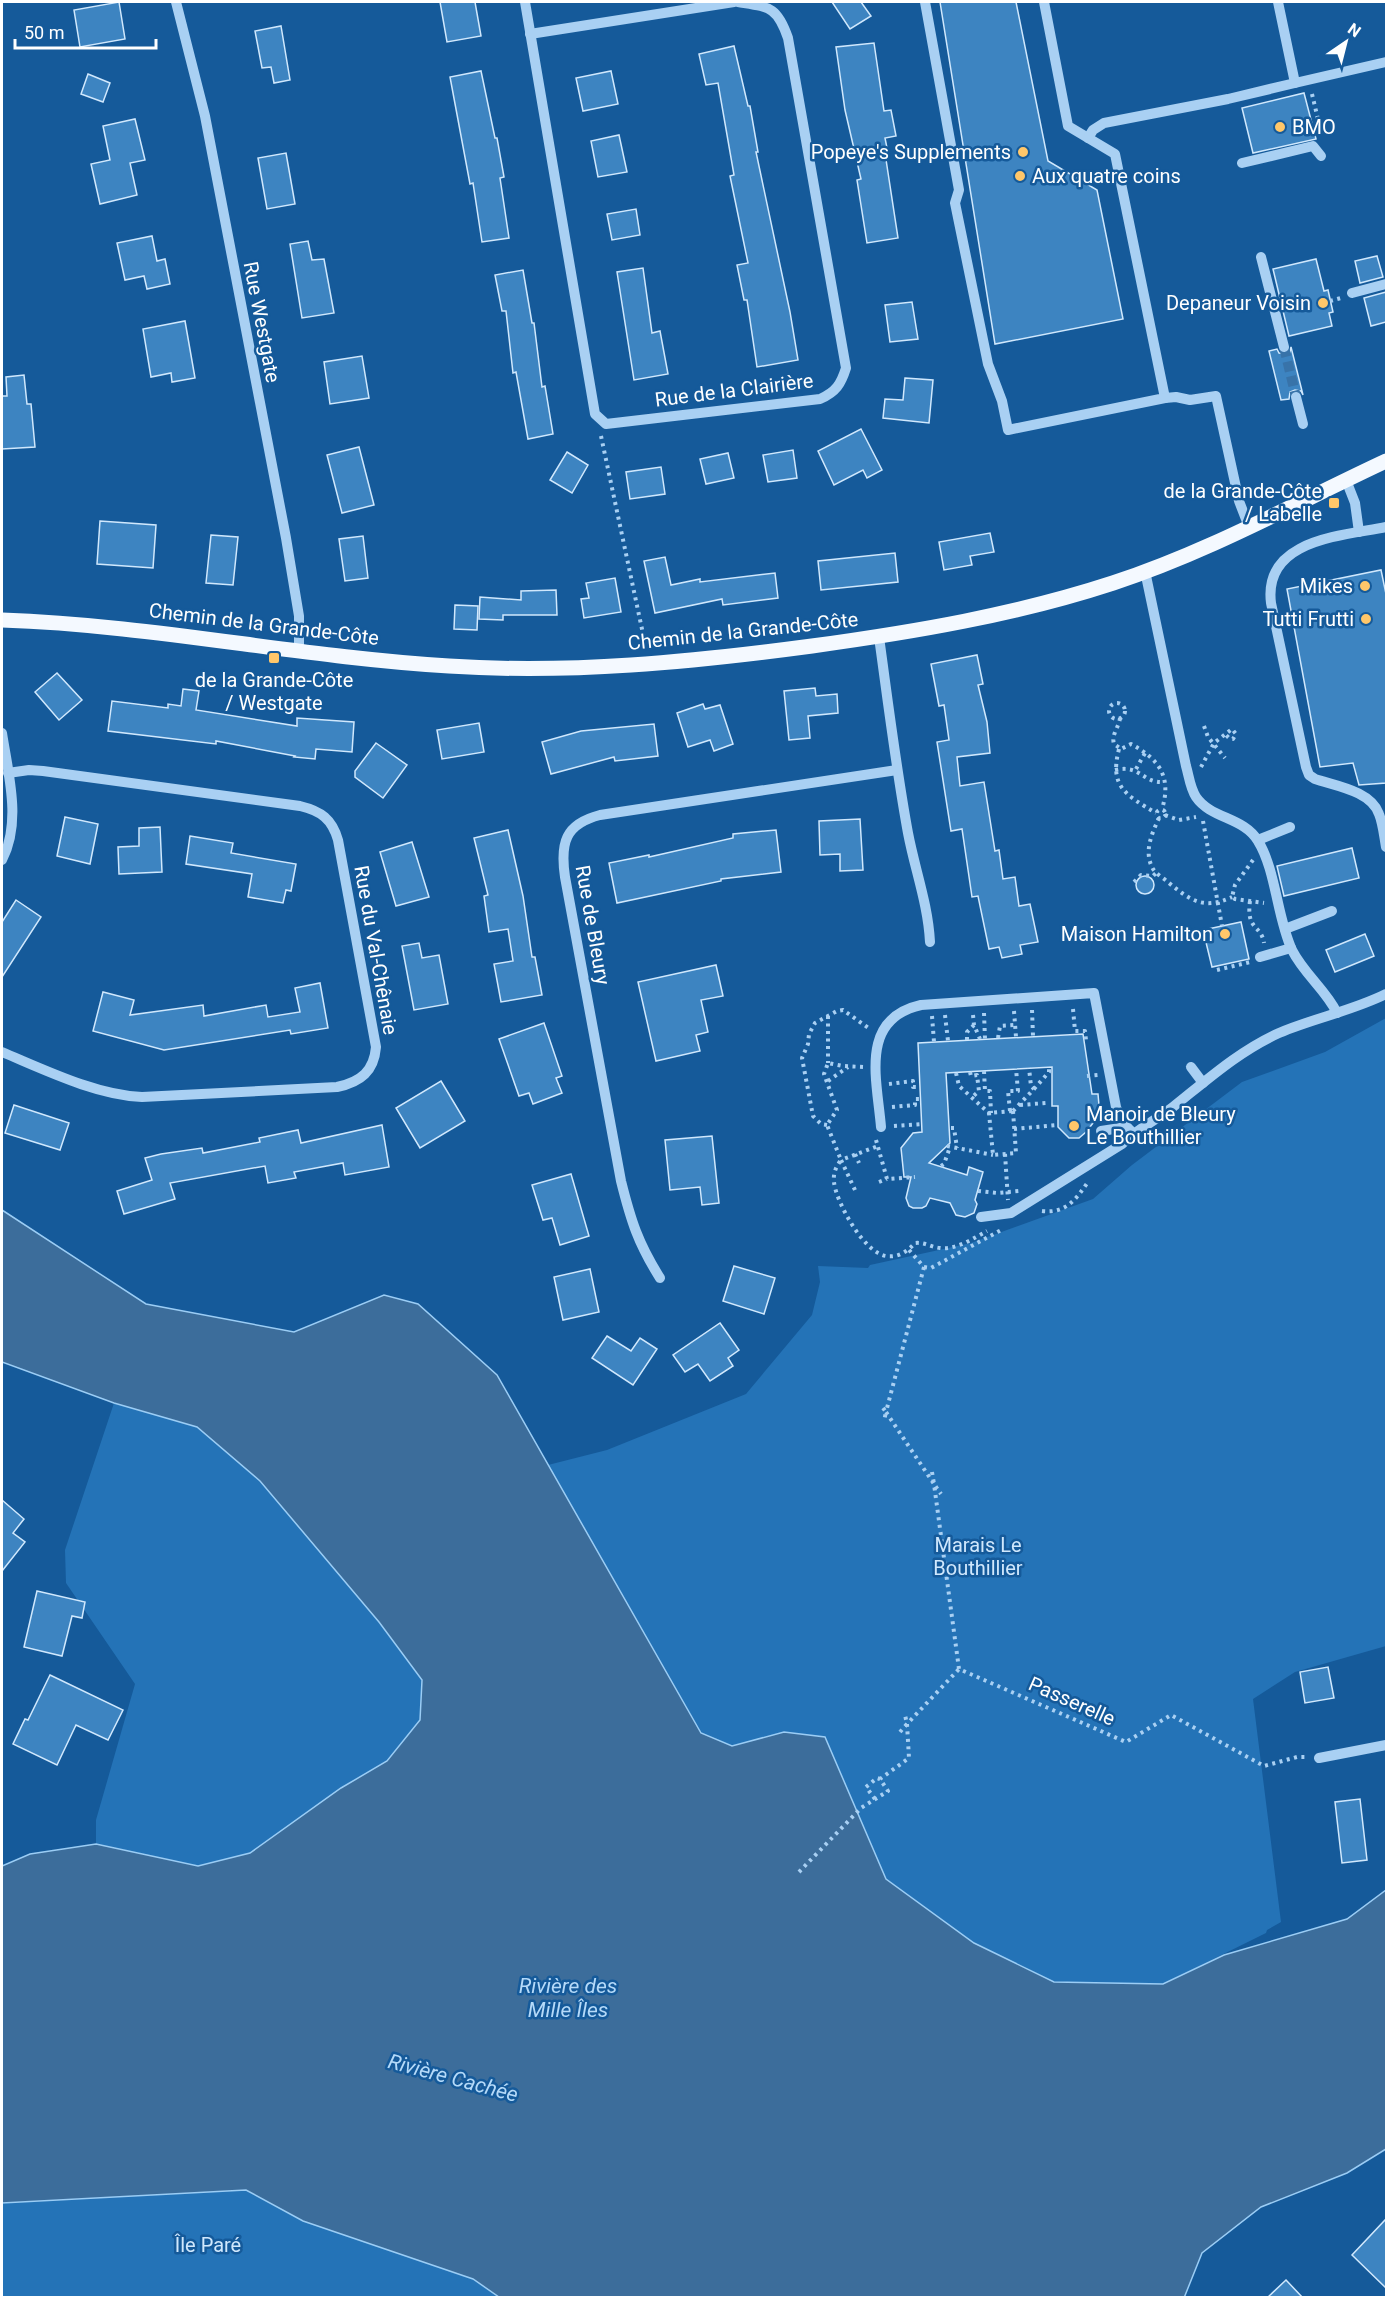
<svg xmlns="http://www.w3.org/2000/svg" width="1388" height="2299" font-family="Roboto,sans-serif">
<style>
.green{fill:#2473b7}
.water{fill:#3c6d9b;stroke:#9bcdf5;stroke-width:1.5}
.building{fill:#3d84c1;stroke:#d0e8fd;stroke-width:1.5}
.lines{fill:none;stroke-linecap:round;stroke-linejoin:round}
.minor-tunnel{stroke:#3873a9;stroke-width:10;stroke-dasharray:10 5;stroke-linecap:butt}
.path{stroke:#a9d0f3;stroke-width:4;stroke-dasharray:3 4.5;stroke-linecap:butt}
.minor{stroke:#a9d0f3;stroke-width:10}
.major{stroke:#f4f9ff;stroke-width:15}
.poi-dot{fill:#ffc76a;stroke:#155a9a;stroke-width:2}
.labels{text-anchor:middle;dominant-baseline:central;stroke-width:5;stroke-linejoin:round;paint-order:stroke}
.poi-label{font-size:20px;fill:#fff;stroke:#155a9a;text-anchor:end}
.street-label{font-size:20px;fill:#fff;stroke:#155a9a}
.park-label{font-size:20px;fill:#d0e8fd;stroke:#155a9a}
.water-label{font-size:21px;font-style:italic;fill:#b5daf9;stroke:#155a9a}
</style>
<rect width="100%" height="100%" fill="#155a9a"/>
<g class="green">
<path d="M1386,1018V1646L1295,1672L1253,1699L1281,1922L1267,1930L1266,1933L1163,1984L1054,1982L1001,1956L989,1955L914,1907L746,1742L731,1746L701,1733L548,1465L607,1450L746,1394L812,1315L820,1282L818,1266L868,1268L870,1265L971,1243L1093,1199L1132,1165L1242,1082L1325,1052Z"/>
<path d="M114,1403L197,1426L260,1481L379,1622L422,1680L420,1720L387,1761L341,1788L250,1853L198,1866L96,1844V1820L135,1684L66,1583L65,1550Z"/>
<path d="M246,2190L303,2221L473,2279L499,2297L2,2298V2203Z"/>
</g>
<path class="water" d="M2,1210L146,1304L294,1332L384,1295L418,1304L497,1375L701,1733L732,1746L784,1732L825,1737L886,1879L974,1943L1054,1982L1163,1984L1224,1955L1347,1919L1386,1890V2149L1347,2173L1261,2207L1202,2253L1184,2298L499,2297L473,2279L303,2221L246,2190L2,2203V1866L30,1854L96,1844L198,1866L250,1853L341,1788L387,1761L420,1720L422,1680L379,1622L260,1481L197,1427L114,1403L2,1362Z"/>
<g class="building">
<path d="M119,2L125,39L80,47L74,10Z"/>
<path d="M440,2H475L481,36L447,42Z"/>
<path d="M832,2H861L871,16L850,29Z"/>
<path d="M940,2H1016L1048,161L1097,190L1123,319L995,344Z"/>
<path d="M281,26L290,80L274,83L271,67L262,68L255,31Z"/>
<path d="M874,43L884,111L891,110L896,136L885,138L888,153H885L898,238L867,243L857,180L861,179L845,110L836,47Z"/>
<path d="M734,46L748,106H750L758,152H756L790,312L798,360L757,367L747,300H744L737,265L748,263L730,176L734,175L718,83L706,85L699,54Z"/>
<path d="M481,71L495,138H497L504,177L500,178L509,238L482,242L473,183L470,184L450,77Z"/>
<path d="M611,71L618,104L583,111L576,78Z"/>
<path d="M88,74L110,83L103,102L81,94Z"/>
<path d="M1304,93L1316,139L1253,153L1242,108Z"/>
<path d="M135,119L145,160L130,163L137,195L100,204L91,164L110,160L103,126Z"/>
<path d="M619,135L627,172L598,177L591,141Z"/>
<path d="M286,153L295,204L267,209L258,158Z"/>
<path d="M636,209L640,235L612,240L607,214Z"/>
<path d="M152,236L157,261L165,259L170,284L147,289L144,276L125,280L117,243Z"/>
<path d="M308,241L312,260L324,259L334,313L302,318L290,244Z"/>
<path d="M1377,256L1383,277L1360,283L1355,261Z"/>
<path d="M1316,259L1324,291L1328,290L1333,312L1329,313L1332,326L1289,336L1273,269Z"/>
<path d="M643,268L652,333L660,331L668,374L634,380L617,272Z"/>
<path d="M523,270L532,323H534L542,387L545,386L553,434L528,439L516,372L513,373L506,311H502L495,275Z"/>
<path d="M1386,292V322L1371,326L1364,298Z"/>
<path d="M912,302L918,339L890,342L885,305Z"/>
<path d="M185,321L195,378L172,382L171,373L151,377L143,329Z"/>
<path d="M1291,347L1303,395L1301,391L1295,390L1290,392L1289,399L1281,400L1269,351L1277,349L1279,353L1285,354L1290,352Z"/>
<path d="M362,356L369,398L330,404L324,362Z"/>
<path d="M24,375L27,404H31L35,447L2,449V396H7L6,377Z"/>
<path d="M905,378L933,380L929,423L883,418L885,399L903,400Z"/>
<path d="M861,429L882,470L867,478L863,470L834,485L818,451Z"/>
<path d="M359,447L374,505L342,513L327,455Z"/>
<path d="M793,450L797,478L768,482L763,455Z"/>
<path d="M567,452L588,465L572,493L550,480Z"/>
<path d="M728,453L734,478L706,484L700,459Z"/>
<path d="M661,467L665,494L630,499L626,472Z"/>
<path d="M100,521L156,525L153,568L97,564Z"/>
<path d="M990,533L994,552L970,556L972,565L944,570L939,542Z"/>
<path d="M211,535L238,537L233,585L206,583Z"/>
<path d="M363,536L368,578L345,581L339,539Z"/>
<path d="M895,553L898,582L821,590L818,561Z"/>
<path d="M665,557L671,585L700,579V582L775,573L778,598L723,605L722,599L655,613L644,561Z"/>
<path d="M1381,570L1386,594V783L1359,785L1353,763L1320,767L1287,589Z"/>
<path d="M615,578L621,612L584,618L581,599L589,598L586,583Z"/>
<path d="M556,590L557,615H503V620L479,619L480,597L521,600V591Z"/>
<path d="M455,605L478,606L477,630L454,629Z"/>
<path d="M977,655L983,684L978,685L987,722L990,753L957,757L960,786L984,782L995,851L999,850L1003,879L1015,877L1019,906L1030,904L1038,942L1020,945L1022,954L1002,958L999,947L989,949L978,896L972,897L962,829L951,831L937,742L949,740L944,705L939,706L931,664Z"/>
<path d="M57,673L82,700L59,720L35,692Z"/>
<path d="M815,688L816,696L837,694L838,713L808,716L810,738L789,740L784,691Z"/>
<path d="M183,689L199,691L196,710L297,726V718L354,722L352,752L316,749L315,759L294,757L295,756L216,741V744L108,731L112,701L168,708V704L181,706Z"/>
<path d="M703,704L705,709L720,705L733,744L714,751L710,740L688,747L677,713Z"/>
<path d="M479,723L484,752L442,759L437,730Z"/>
<path d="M654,724L658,756L615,761L614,757L551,774L542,742L581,731Z"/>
<path d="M376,743L407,765L383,798L355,777V771Z"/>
<path d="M65,817L98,824L90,864L57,856Z"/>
<path d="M860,819L863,870L840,871V854L820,855L819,821Z"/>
<path d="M160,827L162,872L119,874L118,847L139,846V828Z"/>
<path d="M508,830L523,896L532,957H535L542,995L501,1002L494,964L513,961L508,929L489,932L484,896L488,895L474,838Z"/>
<path d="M776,830L781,872L721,879V881L617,903L609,863L649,855V857L733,838V834Z"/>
<path d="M190,836L233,843L231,853L296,864L291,891L286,890L283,903L248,897L252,874L186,864Z"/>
<path d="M412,842L429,897L396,906L380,852Z"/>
<path d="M1352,848L1359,878L1284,896L1277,866Z"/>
<circle cx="1145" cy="885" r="9"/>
<path d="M16,900L41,917L2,977V922Z"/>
<path d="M1241,922L1249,959L1212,967L1203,930Z"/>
<path d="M1365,934L1374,956L1335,972L1326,950Z"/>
<path d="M419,943L422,958L439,955L448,1004L414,1010L402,946Z"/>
<path d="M716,965L723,996L701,1000L708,1032L696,1035L700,1051L656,1061L638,982Z"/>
<path d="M320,983L328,1028L291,1034L290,1030L164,1050L93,1031L103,992L134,1000L130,1015L203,1005L204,1016L266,1005L268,1017L300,1012L295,988Z"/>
<path d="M544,1023L562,1076L556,1078L562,1093L533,1104L529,1093L519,1096L499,1039Z"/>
<path d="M1083,1034L1092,1094H1098L1100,1117L1092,1118L1093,1123L1086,1132L1079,1138H1069L1058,1127V1106H1052V1067L946,1073L950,1143L929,1163L967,1175L969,1167L983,1172L975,1200L977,1204L974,1213L965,1217L956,1215L950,1203L930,1198L926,1206L922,1208H913L909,1206L906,1198L911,1177H904L901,1148L913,1133L922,1132L918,1043Z"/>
<path d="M441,1081L465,1121L420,1148L396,1108Z"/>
<path d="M14,1105L69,1123L60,1150L5,1133Z"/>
<path d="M382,1125L389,1167L345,1175L343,1163L294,1172L296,1178L268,1183L265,1166L170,1183L175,1199L124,1214L117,1191L152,1180L145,1158L161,1154L202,1148L203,1153L260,1142L259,1138L298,1130L301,1143Z"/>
<path d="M712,1136L719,1203L702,1205L700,1187L670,1190L665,1140Z"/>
<path d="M571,1174L589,1236L560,1245L552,1218L543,1220L532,1185Z"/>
<path d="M734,1266L775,1278L764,1314L723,1301Z"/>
<path d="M590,1269L599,1312L563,1320L554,1277Z"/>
<path d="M720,1323L739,1350L728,1358L733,1366L710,1381L698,1364L685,1372L673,1355Z"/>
<path d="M607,1336L631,1351L640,1338L657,1349L633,1385L592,1358Z"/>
<path d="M2,1500L24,1519L13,1533L25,1542L2,1571Z"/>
<path d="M37,1591L85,1602L82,1618L72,1616L62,1656L24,1647Z"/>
<path d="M1328,1667L1334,1698L1305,1703L1300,1672Z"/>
<path d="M50,1675L123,1710L108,1740L76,1725L57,1765L13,1744L25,1719L28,1720Z"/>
<path d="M1360,1799L1367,1860L1342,1863L1335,1802Z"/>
<path d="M1386,2219V2288L1352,2255Z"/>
<path d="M1286,2280L1303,2298H1267Z"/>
</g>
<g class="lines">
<path class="minor-tunnel" d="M1284,347L1296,397"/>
<g class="path">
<path d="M1312,94L1322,136"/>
<path d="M1330,301L1341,298"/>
<path d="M601,436L646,648"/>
<circle cx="1117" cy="711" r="8"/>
<path d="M1120,718C1119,727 1111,735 1114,744L1121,749L1131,744C1159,759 1172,777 1162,809"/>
<path d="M1204,726L1208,737L1225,758"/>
<path d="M1119,749C1109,787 1126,795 1156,813"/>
<path d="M1201,767L1214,743L1232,729L1236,734L1233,739H1230L1226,735"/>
<path d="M1136,769L1145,753"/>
<path d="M1115,770C1141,764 1143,784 1164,782"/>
<circle cx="1161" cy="814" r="4.5"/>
<path d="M1165,815L1179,820L1196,817"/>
<path d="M1159,818C1152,833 1144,851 1152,867C1155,874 1164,878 1169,883C1191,901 1204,910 1232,897"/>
<path d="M1203,821L1222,926"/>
<path d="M1253,860L1235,885L1232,897L1235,899L1264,903"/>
<path d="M1134,882L1141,875L1153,876L1156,873"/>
<path d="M1250,901C1246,931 1261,924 1264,943"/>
<path d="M1217,970L1250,962"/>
<path d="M1073,1009L1075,1031H1085L1086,1040"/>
<path d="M1032,1010L1033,1036"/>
<path d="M1014,1011L1016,1037"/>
<path d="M984,1013L985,1039"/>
<path d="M945,1015L948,1041"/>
<path d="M973,1015L974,1025L980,1039"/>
<path d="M828,1016V1063"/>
<path d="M932,1016L934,1042"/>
<path d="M998,1038L1000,1026L1015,1025"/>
<path d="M967,1040V1032L974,1025"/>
<path d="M863,1067L843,1066L828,1063L824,1074L837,1110L827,1125L841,1160C836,1167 833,1173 834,1182C836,1202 864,1253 886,1256C898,1258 908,1251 915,1243C925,1242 930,1247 940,1248C956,1250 974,1238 987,1231"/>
<path d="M984,1071L985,1091H990L991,1113"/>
<path d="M970,1072L971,1076L977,1075L979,1091L971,1098"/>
<path d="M956,1073L959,1086L989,1113"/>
<path d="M1087,1076L1098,1075"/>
<path d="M828,1081L848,1067"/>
<path d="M889,1084L913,1081V1087H920"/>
<path d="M1034,1089L1049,1072V1067"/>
<path d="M1020,1105L1046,1103"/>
<path d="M892,1107L915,1105V1099H921"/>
<path d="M1010,1111L1008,1091H1018L1016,1069"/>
<path d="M1013,1111L1016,1153L993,1155L989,1113Z"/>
<path d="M1013,1111L1034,1089L1031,1086L1029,1068"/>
<path d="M827,1125L821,1124L813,1116L802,1058L808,1044L809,1034L815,1023L837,1011L843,1010L870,1029"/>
<path d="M894,1126L923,1124"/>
<path d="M951,1128H954L957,1148"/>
<path d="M1014,1129L1058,1125"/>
<path d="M876,1140L887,1179L915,1177"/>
<path d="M947,1146L993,1155"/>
<path d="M855,1154L859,1163"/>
<path d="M1005,1154L1008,1200"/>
<path d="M941,1166L944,1164L950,1147"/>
<path d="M879,1182L887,1179"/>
<path d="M855,1190L841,1160L878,1146"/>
<path d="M978,1191L997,1193L1019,1191"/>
<path d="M1042,1211C1066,1214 1076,1199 1088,1182"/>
<path d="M909,1250L924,1267"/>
<path d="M924,1267L886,1412L934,1484L959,1669L1126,1742L1171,1715L1264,1766L1297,1757H1307"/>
<path d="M924,1267L931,1268L1003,1229"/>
<path d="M883,1408L886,1412L884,1421"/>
<path d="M932,1472L934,1484L941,1494"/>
<path d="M900,1732L907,1724L905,1715"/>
<path d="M875,1799L866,1787L877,1778L880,1779"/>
<path d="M799,1872L861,1808L888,1791L880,1779L909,1758L907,1724L959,1669"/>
</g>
<g class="minor">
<path d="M176,2L205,116L286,538L299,616V651"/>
<path d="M525,2L595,414L606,424L820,399C836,392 841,384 846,368L788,38C777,6 769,7 738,2"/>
<path d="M925,2L959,190L955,203L988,364L1002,401L1008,430L1165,398L1115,154L1068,126L1044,2"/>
<path d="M1278,2L1295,83L1386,62"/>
<path d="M530,34L734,2"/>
<path d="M1088,138L1093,130L1104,123L1228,99L1295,83"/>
<path d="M1242,163L1313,146L1321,156"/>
<path d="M1261,257L1284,347"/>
<path d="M1352,293L1386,284"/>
<path d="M1296,397L1303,424"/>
<path d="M1165,398L1176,397L1190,400L1216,396L1239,501L1249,527"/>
<path d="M1346,480L1355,503L1359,532"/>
<path d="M1386,527C1342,536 1263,539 1271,603L1306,767L1309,775L1315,779C1336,786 1371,791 1379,814C1383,824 1384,836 1386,847"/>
<path d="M1145,571L1186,766C1189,776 1190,788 1196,797C1211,819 1244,817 1258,841C1276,870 1277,918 1292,950C1304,974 1326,990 1337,1013"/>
<path d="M879,637C888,702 896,768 908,833C915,870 928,904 930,942"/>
<path d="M2,733C8,773 22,822 2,860"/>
<path d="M1258,840L1290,827"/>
<path d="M1285,929L1332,911"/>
<path d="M1260,957L1291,948"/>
<path d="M2,1052C45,1070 96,1095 142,1097L337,1087C361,1082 374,1071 376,1047L338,840C332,819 321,811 300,806L43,771L29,770L8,773"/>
<path d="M1191,1067L1203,1083"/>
<path d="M881,1127C877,1079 859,1019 921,1005L1094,993L1116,1107L1122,1122L1133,1133"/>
<path d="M1101,1131L1127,1127"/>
<path d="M981,1217L1011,1213L1122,1144C1137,1129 1156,1120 1173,1107C1207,1080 1239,1051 1279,1033C1314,1018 1352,1011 1386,994"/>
<path d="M660,1278C638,1243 631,1221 621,1181L565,877C560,843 565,824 600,815L897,770"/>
<path d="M1319,1758L1386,1745"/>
</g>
<path class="major" d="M2,620C152,625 299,657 449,666C570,674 692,662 812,646C914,632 1015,615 1113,583C1208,552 1296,503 1386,461"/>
</g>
<g class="poi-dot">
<circle cx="1280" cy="127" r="6"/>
<circle cx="1023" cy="152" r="6"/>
<circle cx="1020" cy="176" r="6"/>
<circle cx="1323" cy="303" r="6"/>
<rect x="1328" y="497" width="12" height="12" rx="3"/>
<circle cx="1365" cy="586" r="6"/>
<circle cx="1366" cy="619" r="6"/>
<rect x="268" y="652" width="12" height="12" rx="3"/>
<circle cx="1225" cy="934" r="6"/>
<circle cx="1074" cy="1126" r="6"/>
</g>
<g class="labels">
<g class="poi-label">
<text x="1292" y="127" text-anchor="start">BMO</text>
<text x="1011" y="152">Popeye's Supplements</text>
<text x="1032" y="176" text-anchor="start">Aux quatre coins</text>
<text x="1311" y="303">Depaneur Voisin</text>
<text x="1322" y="491">de la Grande-Côte<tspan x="1322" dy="23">/ Labelle</tspan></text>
<text x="1353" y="586">Mikes</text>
<text x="1354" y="619">Tutti Frutti</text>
<text x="274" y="680" text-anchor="middle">de la Grande-Côte<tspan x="274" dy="23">/ Westgate</tspan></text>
<text x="1213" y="934">Maison Hamilton</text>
<text x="1086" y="1114" text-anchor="start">Manoir de Bleury<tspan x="1086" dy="23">Le Bouthillier</tspan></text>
</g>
<g class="street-label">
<text transform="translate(262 322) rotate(79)">Rue Westgate</text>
<text transform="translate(734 390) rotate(-7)">Rue de la Clairière</text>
<text transform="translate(264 624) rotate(7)">Chemin de la Grande-Côte</text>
<text transform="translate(743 631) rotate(-6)">Chemin de la Grande-Côte</text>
<text transform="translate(593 925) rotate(80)">Rue de Bleury</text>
<text transform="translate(376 950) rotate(80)">Rue du Val-Chênaie</text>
<text transform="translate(1072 1701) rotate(24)">Passerelle</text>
</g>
<g class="park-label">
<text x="978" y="1545">Marais Le<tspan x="978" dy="23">Bouthillier</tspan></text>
<text x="208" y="2245">Île Paré</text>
</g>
<g class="water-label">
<text x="568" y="1986">Rivière des<tspan x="568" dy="24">Mille Îles</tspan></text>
<text transform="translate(453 2078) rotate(15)">Rivière Cachée</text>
</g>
</g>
<rect width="1388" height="2299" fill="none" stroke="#ffffff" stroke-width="6"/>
<g transform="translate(1346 42) rotate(35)" stroke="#155a9a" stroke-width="4.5" paint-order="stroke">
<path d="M0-4.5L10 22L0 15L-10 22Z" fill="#ffffff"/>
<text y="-9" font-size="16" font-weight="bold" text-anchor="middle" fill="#ffffff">N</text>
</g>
<path d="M15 39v9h141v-9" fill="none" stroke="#ffffff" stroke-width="3"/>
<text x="24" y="39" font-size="18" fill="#ffffff" stroke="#155a9a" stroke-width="4.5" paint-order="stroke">50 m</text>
</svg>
